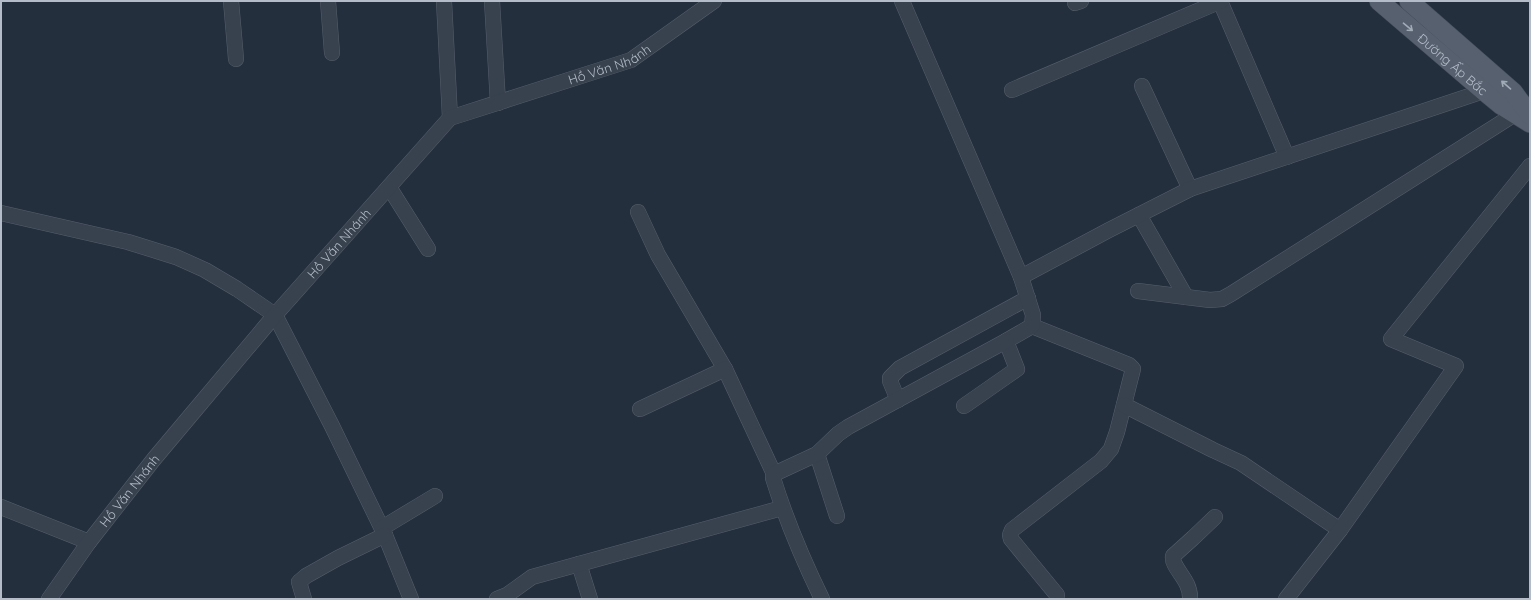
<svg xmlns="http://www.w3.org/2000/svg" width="1531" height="600" font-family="Quicksand,sans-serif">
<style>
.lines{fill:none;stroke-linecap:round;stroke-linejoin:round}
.minor-casing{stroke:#565f6c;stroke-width:16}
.major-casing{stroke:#414a57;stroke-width:20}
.minor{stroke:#38414e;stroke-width:15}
.major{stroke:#56606e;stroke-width:19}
.oneway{stroke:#a1aab7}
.labels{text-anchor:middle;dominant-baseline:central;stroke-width:3;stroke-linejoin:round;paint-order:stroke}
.street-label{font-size:13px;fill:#b4bcc9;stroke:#1d2633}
</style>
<rect width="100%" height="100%" fill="#242f3e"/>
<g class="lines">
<defs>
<g id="minor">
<path d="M231,1L236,59"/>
<path d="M328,1L332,53"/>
<path d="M444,1L450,118"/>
<path d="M492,1L498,103"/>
<path d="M902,1L1021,277"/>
<path d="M1220,1L1287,157"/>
<path d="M1075,3L1081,1"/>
<path d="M1142,86L1190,189"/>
<path d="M1012,90L1221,1"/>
<path d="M389,187L428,249"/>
<path d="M638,212L658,255L725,369"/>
<path d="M1,213L128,242L176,257L205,270L237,289L275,315L332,426L385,535L411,599"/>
<path d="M1139,215L1186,297"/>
<path d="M1138,291L1210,300L1222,299L1231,294L1515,114"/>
<path d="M1032,326L1129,365L1133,369L1117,432L1111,449L1101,461L1012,530L1010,535L1011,539L1057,595"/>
<path d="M898,400L890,381V378L900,368L1028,298"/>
<path d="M1124,405L1213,450L1241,463L1340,530"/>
<path d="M964,406L1017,369L1006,341L1032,326L1033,315L1021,277L1109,230L1190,189L1484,91"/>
<path d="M640,409L725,369L774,474"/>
<path d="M817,454L837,516"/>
<path d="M1,507L89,542"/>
<path d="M382,528L435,496"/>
<path d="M579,564L590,599"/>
<path id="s1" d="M49,599L89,542L154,459L275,315L450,118L631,60L714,1"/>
<path d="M304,599L299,582L306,576L338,558L385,535"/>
<path d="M497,599L507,595L532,577L782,508"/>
<path d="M822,599C803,560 786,520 773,478L774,474L817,454L838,434L848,427L1006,341"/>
<path d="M1190,599C1191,579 1171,568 1173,556L1193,538L1215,517"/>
<path d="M1286,599L1340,530L1456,366L1391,339L1530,166"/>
</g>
<g id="major">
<path id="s2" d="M1379,1L1484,91L1501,105L1530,123"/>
<path d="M1409,1L1513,92L1530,115"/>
</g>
</defs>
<use href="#minor" class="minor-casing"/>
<use href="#major" class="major-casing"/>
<use href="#minor" class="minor"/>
<use href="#major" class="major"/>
</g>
<defs><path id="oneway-shaft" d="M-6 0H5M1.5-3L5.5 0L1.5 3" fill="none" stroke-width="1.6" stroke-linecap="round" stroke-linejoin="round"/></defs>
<g class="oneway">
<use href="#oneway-shaft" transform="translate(1408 27) rotate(40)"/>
<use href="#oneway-shaft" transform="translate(1506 85) rotate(-139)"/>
</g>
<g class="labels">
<g class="street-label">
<text stroke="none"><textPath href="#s1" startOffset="795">Hồ Văn Nhánh</textPath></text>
<text stroke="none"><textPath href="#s2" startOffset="97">Đường Ấp Bắc</textPath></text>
<text stroke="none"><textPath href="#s1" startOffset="459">Hồ Văn Nhánh</textPath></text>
<text stroke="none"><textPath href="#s1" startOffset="135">Hồ Văn Nhánh</textPath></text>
</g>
</g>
<rect width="1531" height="600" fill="none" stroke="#b4bcc9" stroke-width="4"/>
</svg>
